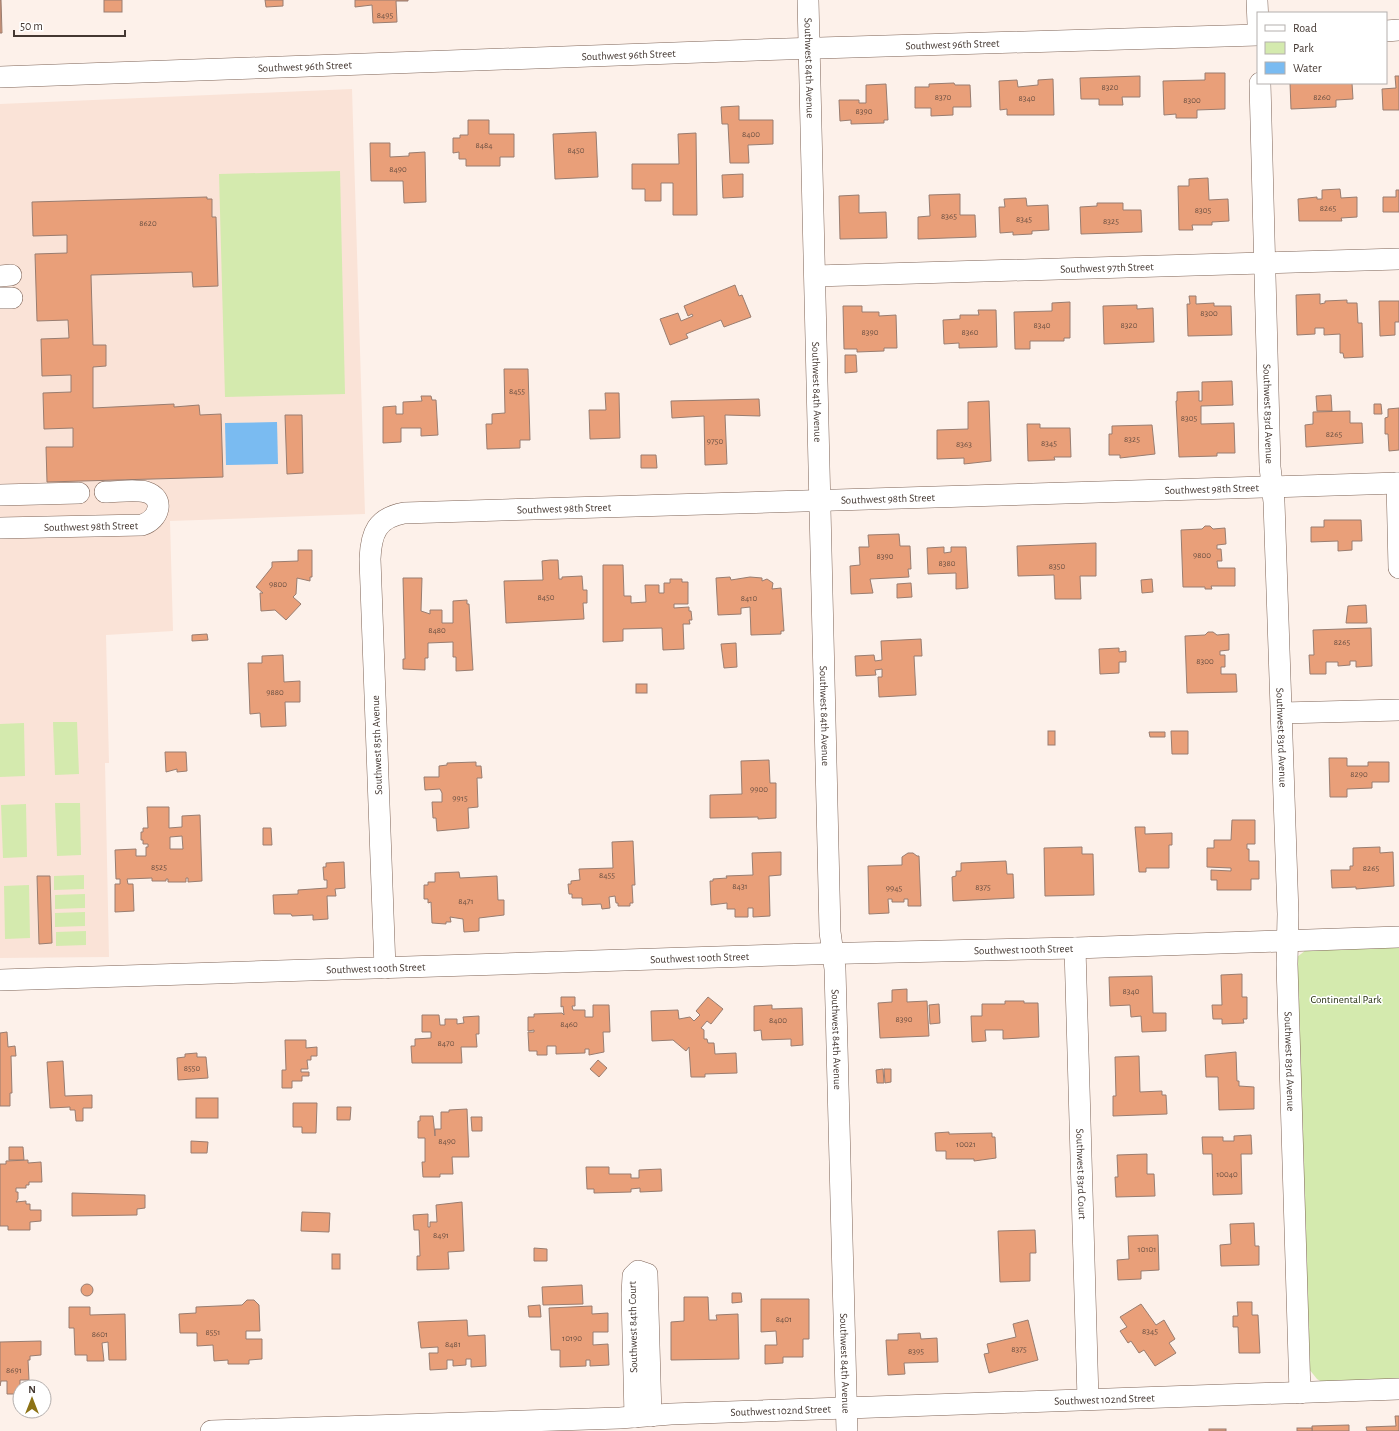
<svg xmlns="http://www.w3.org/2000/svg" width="1399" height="1431" font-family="'Alegreya Sans',sans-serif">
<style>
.built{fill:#fae3d7}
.green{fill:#d4eaae}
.water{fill:#7abbf1}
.building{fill:#e99f79;stroke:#997d70;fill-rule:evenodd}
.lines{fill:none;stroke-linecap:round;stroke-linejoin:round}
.minor-casing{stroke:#7f6558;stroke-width:22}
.minor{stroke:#fff;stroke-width:21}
.labels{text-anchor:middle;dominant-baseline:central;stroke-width:3;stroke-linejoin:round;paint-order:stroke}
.number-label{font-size:9px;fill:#6d5244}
.street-label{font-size:11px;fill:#443832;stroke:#fff}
.park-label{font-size:11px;fill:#273111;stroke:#fff}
</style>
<rect width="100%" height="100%" fill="#fdf1ea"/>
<path class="built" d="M352,89L365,514L170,521L173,631L106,635L109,763H105L109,957L0,958V104Z"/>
<g class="green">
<path d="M340,171L345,394L225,397L219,174Z"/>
<path d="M53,722H77L79,774L55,775Z"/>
<path d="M24,723L25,776L0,777V724Z"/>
<path d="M55,803H80L81,855L57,856Z"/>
<path d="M26,804L27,857L3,858L1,805Z"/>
<path d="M84,875V889L54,890V876Z"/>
<path d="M29,885L30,938L5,939L4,886Z"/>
<path d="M85,894V908L55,909V895Z"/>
<path d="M85,912V926L55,927V913Z"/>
<path d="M86,931V945L56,946V932Z"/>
<path d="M1399,944V1382H1322L1317,1379L1309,1369L1297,957L1310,947Z"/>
</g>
<path class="water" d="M277,422L278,464L226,465L225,423Z"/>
<g class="building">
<path d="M0,0H1L2,33H0Z"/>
<rect x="104" y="0" width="18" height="12"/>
<path d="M265,0H283V6L266,7Z"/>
<path d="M355,0H408V1H396L397,22L373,23L372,5L355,7Z"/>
<path d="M1205,73H1225V109L1197,110V118H1176V114L1164,115L1163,81L1205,80Z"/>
<path d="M1140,76V97H1122L1123,105H1099V99H1081L1080,78Z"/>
<path d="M1395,76H1399V110H1383L1382,89L1396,88Z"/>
<path d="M1053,79L1054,115H1007V109L1000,110L999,81L1017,80L1018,87L1038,85V80Z"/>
<path d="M954,83L955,85H970L971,107H953V115L931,116V108H915V87H929V84Z"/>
<path d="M1290,83H1352L1353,99L1336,100V107L1291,109Z"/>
<path d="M886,84L888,120H884V123L851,124V120L840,121L839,100H859V103H866V85Z"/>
<path d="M739,106V120H773V144L748,145L749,163H730L728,124H722L721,107Z"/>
<path d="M468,120H489V134H514V157H500V166H466V159H459V152L453,153V138H460V135H468Z"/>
<path d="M596,132L598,177L555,179L553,134Z"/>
<path d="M696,133L697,215H673V183H661V201H645V189H632V164H679L678,134Z"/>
<path d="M370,143H390V157L409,156V153L425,152L426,202L404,203L403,181H371Z"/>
<path d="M743,174V197L723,198L722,175Z"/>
<path d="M1208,178L1209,200L1228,199L1229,221L1212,222V225H1192L1193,230H1179L1178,186H1189V179Z"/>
<path d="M1340,189L1341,198L1357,197V217L1341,218L1342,221H1299L1298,199L1317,197V199H1322V190Z"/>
<path d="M1396,190H1399V212H1383V197H1396Z"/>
<path d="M960,194V215H975L976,237L918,239V217L930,216L929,195Z"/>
<path d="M859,195V213L886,212L887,238L840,239L839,196Z"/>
<path d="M207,197V199H212V217H216L218,286L193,287L192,272L91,275L93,345H106V366L93,367V408L174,404V407L199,405L200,415L221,414L223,477L47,482L46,447H73V428L44,429L43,393L71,392V375L42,376L41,339L69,338L68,320L37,321L35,254L67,253V235L33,236L32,202Z"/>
<path d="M1026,198L1027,206L1048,205L1049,230L1032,231V234L1013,235V232L1000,233L999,207H1005L1004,199Z"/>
<path d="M1097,203H1123V210H1141L1142,232L1081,234L1080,207L1097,206Z"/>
<path d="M735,285L739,296L742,295L751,317L724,327L721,320L686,334L688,338L670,345L660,319L678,313L681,321L693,316L692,314L688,316L684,306Z"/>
<path d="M1320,294V304L1325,303V301L1347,300V303H1357L1358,323H1362L1363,357L1344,358L1343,353H1340V334L1324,335V328H1315V334L1297,335L1296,295Z"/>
<path d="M1189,296H1196V304L1214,303V306H1231L1232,335L1188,336L1187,304H1190Z"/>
<path d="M1379,301H1399V322H1395V335L1380,336Z"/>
<path d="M1070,302V338H1064V341H1030V349H1015L1014,312L1052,311V303Z"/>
<path d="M1137,305V309L1153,308L1154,342L1104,344L1103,306Z"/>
<path d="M843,306H862V312H879V316L896,315L897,348H884V351L857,352V349H844Z"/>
<path d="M978,310H996L997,347L959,348V343L944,344L943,320L960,319V315H979Z"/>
<path d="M845,355H856L857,372L845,373Z"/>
<path d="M504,369H528L530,440H520V448L487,449L486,424H492V414L505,413Z"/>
<path d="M1232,381L1233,405L1201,406V424L1234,423L1235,453H1217V456L1179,457L1176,401H1177V392L1199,391V401H1202V382Z"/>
<path d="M605,393H619L620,438L590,439L589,410H606Z"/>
<path d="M1331,395L1332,411H1317L1316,396Z"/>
<path d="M421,396H431L432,400H436L438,435L421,436V428H401V442L383,443V407L396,406V414H403V402L422,401Z"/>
<path d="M759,399L760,416L725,415L727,464L705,465L704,416L672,418L671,401Z"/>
<path d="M989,401L991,461L964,464V458L937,459V430L968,429V402Z"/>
<path d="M1374,404H1381L1382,414H1374Z"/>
<path d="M1399,408V450L1389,451L1388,434H1385V418L1388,417V409Z"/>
<path d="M1350,411V423H1362L1363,443L1306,447L1305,425L1313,424V412Z"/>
<path d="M285,415H302L303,473L287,474Z"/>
<path d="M1027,424H1040V428H1070L1071,457H1054L1055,460L1028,461Z"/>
<path d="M1152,425L1155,454L1120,458V455H1109V434H1112V426Z"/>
<path d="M641,455H656L657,468H641Z"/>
<path d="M1324,520H1361L1362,541H1352V550L1338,551V541L1311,542V527H1324Z"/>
<path d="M1205,526H1210L1213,529L1225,528L1226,544L1217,545V549H1221L1222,561H1217L1218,568H1235V586H1211L1212,589H1205V587H1183L1181,530L1202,529Z"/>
<path d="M899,534L900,546H910L911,569H908L909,577L870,579L873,593L851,594L850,566L860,565L859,547H869L868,535Z"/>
<path d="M1096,543V576H1080L1081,599H1055L1054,575L1018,576L1017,546Z"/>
<path d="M944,547V553L951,552V547H966L968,588L956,589V573L928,574L927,548Z"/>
<path d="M298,550H312V577H310V581L297,578L296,594L293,597L301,604L286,620L275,610L261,611L260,593H263L256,587L272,567V562L298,561Z"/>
<path d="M550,560H558L559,579H562V577L582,576L583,590H587V603H583L584,619L506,623L504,581L543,580L542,561Z"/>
<path d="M603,565H623L624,596H631V603L646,602L645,585H659V593H664V583H670V579H682V582H688V604H674V608L689,607V611H691L692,620H689L690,624H683L684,649L663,650L662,628L623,629V641L603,642Z"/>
<path d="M730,577L731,580L750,577L762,578V581L767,579L773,583L772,589L781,588L784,631H781V634L751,635L750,607L741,608V614L718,615L716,578Z"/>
<path d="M403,578H422L421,611L430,614V610H442V623H453V601L467,600V604H469L473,670L456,671V657H453V642L428,643V658H425V670L403,669V659H405Z"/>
<path d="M1152,579L1153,592L1142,593L1141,580Z"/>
<path d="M911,583L912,597L897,598V584Z"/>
<path d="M1366,605L1367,623H1346L1348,606Z"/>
<path d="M1371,628L1372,666L1356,667V661H1350V665L1338,666V662H1326V674H1310L1309,655H1314L1313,630Z"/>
<path d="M1208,632H1213L1217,635L1229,634V650L1220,651V655H1225V667H1221V674H1236L1237,692L1187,693L1185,636L1205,635Z"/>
<path d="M207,634L208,640L192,641V635Z"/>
<path d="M921,639L922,656H914L916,695L879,697L878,677H882V669L875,670L876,675L856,676L855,656L874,655L875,661L882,660L881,641Z"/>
<path d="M736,643L737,667L724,668L721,644Z"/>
<path d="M1119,648V652L1126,651V662H1119V673L1100,674L1099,649Z"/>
<path d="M283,655L284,682L300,681V702H285L286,726L261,727L260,713L250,714L248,663H262V656Z"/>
<rect x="636" y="684" width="11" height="9"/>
<rect x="1048" y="731" width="7" height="14"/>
<path d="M1171,731H1188V754H1172Z"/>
<path d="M1149,732H1165V737H1150Z"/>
<path d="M165,752H186L187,771L177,772V769L166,772Z"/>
<path d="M1329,758H1347V766H1368V762H1389V782H1372V788L1347,789V797H1330Z"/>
<path d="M769,760L770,783H776V818L758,819V817L710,818V795L742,794L741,761Z"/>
<path d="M476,762V766H481L482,778H477L478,807L468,808L469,828L437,831L436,818H433L432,802H442V793L440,789L425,790L424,777H439V766L447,765V763Z"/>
<path d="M147,807H169V828L182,827V816L200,815L202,881L188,882V878H186V882H168V879H166V881H152V878L127,879L128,884H133L134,911L115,912V884H120V879H116L115,850L136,849V856H146V847H148V844H143V840H141V832H143V828H148ZM182,836L183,849H170V837Z"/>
<path d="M1232,820H1255V844H1247V849H1249V861H1259V879H1251V890H1217V880H1211V870L1231,871V868L1207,867V848H1214V840H1231Z"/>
<path d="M1135,827H1145V834L1172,833V845H1169V868H1146V872H1139Z"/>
<path d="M263,828H271L272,845H263Z"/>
<path d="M633,841L635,885H632L633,903H630V906H618V903H616L615,896L609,897L610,908L602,909L601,904L582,905V898H572V894H569L568,884H571V881L580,880L579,869L613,868L612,842Z"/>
<path d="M1082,847V854H1093L1094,895L1045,896L1044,848Z"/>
<path d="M1380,847V853L1393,852L1394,886L1356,889V887L1332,888L1331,870H1350V866H1353V848Z"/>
<path d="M781,852V875L769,876L770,916L753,917V908H748V917H735V909H727V903L711,905L710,881H713V879L727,878L726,876L753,875L752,853Z"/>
<path d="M908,853H913L917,856H919L921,906H908V899H904V902H892V899H888L889,913L869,914L868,866L902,865V857Z"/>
<path d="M1006,861L1007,874H1013L1014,898L953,901L952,877L956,876V871H961V863Z"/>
<path d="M344,862L345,888L335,889L336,896H327L328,919L313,920V915L292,916L291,914H274L273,895L298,894V890L327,888V880H324L323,867H326V863Z"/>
<path d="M459,872L460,878L497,876L498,900H504V915L479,918V931L464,932L463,919L450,917L451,922H446V924L432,923L431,902L428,903V899H424V885H428V882H435V873Z"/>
<path d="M37,876H50L52,943L39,944Z"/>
<path d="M1242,974V997H1247V1019H1243L1244,1023L1222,1024V1019H1213L1212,1005H1222L1221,975Z"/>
<path d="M1152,976L1153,1013H1166V1031L1142,1032L1141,1016L1131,1017L1130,1005L1110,1006L1109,977Z"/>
<path d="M907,989V1002L927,1001L929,1036L880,1038L878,1003L892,1002V990Z"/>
<path d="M561,997H575V1006H572L573,1010H585V1017H593V1005H609L610,1032H603L604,1052L589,1055V1049H585V1053L556,1054V1046H547V1055H537V1051H529L528,1032H534V1030L528,1031V1017H534V1014L562,1013L564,1015L563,1006L561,1007Z"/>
<path d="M708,997L723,1009L711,1024L707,1021L701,1028L704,1030V1039H707L708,1043H714L715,1054L736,1053L737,1073L705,1074V1077H691L689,1047L686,1051L673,1040L652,1041L651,1011L678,1010L679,1019L690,1017L694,1021L700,1015L696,1011Z"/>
<path d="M1005,1001H1024V1003H1038L1039,1037L1003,1039V1030H985L986,1041L972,1042L971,1016H982V1004H1005Z"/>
<path d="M939,1004L940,1023L930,1024L929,1005Z"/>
<path d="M772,1005V1009L802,1008L803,1045L791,1046V1039L762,1040L761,1030L754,1031V1006Z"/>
<path d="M422,1015H439L440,1025H445V1019H457V1024L464,1023L463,1017L479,1016V1034H476L477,1047H461L462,1063H412L411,1046H415V1039L431,1038V1032H422Z"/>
<path d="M7,1032L8,1047L15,1046L16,1056H11L12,1093H10V1106H0V1033Z"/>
<path d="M285,1040H306V1048L317,1047V1056H311V1060H307L308,1069H301V1072H309V1076H302V1081H292V1088H282V1070H286Z"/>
<path d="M1236,1052L1237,1081H1239V1086L1254,1087V1109L1219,1110L1218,1077H1206L1205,1055Z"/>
<path d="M197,1053V1057H206L208,1078L178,1080L177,1058L185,1057V1054Z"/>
<path d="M1139,1056L1140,1092L1162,1091V1095H1166L1167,1114L1113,1116V1096H1116L1115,1057Z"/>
<path d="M598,1060L607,1068L599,1077L590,1069Z"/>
<path d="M63,1061L65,1096L92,1095V1108H83V1121H76L75,1110H70V1107L50,1108L47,1062Z"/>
<path d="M883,1069L884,1083H877L876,1070Z"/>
<path d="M884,1069H891V1082L885,1083Z"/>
<rect x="196" y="1098" width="22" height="20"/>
<path d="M293,1103H317L316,1133H302V1127H293Z"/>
<path d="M337,1107H351L350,1120H337Z"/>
<path d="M467,1109L469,1157H452L453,1174H440V1177H423L422,1162H425V1138H418V1121H420V1116H433L435,1136V1129H441V1112H449V1110Z"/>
<path d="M471,1117H482V1131H472Z"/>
<path d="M949,1132V1134L992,1133V1137H995L996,1158L974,1161V1159H946V1151H936L935,1133Z"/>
<path d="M1251,1135L1252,1154H1241L1242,1194L1213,1195L1212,1154H1203L1202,1137H1223V1141H1234V1136Z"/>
<path d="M191,1141L208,1142L207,1153H191Z"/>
<path d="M9,1147H23L24,1160H9Z"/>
<path d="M1147,1154V1174H1154L1155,1196L1116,1197L1115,1177H1118L1117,1155Z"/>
<path d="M28,1160V1163L41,1162L42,1182H29V1185H26V1188H16V1192H18V1199L16,1202L26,1201V1204H30V1210H41V1221L30,1222V1230H8V1226H0V1164H6V1161Z"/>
<path d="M586,1167H609V1174H631V1178H639V1170L661,1169L662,1191L640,1192V1188L631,1189V1192L594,1193V1189H587Z"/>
<path d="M72,1193L145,1195V1208L137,1209V1215L72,1216Z"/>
<path d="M462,1202L464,1251L448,1252L449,1269L417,1270V1256H420L419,1230H414L413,1215L428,1214V1227H430V1222H437L436,1205Z"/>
<path d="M302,1212L330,1213L329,1232L301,1231Z"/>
<path d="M1254,1223L1255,1246H1259V1265L1221,1266L1220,1245L1231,1244L1230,1224Z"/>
<path d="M1035,1230L1036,1253H1030V1281L1000,1282L998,1231Z"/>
<path d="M1158,1235L1159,1270L1141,1271V1279L1118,1280L1117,1260L1129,1259L1128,1236Z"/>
<path d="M534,1248L547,1249V1261H534Z"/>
<rect x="332" y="1254" width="8" height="15"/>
<circle cx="87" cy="1290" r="6"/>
<path d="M582,1285L583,1304L543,1305L542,1287Z"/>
<path d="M732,1293H741L742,1302L732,1303Z"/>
<path d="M684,1297H708L709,1320H717L716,1315L738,1314L739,1359L671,1360V1322L684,1321Z"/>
<path d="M761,1299H809V1339H803V1357H783V1363L765,1364V1345H777L776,1331L761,1332Z"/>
<path d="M247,1300H254L259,1305L260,1331H246V1339H262V1359L249,1360V1364H228V1360L214,1361L213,1345L197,1346V1333H180L179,1314L196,1313V1307L242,1305Z"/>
<path d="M1237,1302H1252V1315H1258L1260,1353H1239L1238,1327H1233V1316H1238Z"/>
<path d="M1141,1304L1156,1325L1164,1320L1175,1339L1169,1343L1176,1353L1155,1366L1144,1350L1139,1353L1131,1341L1128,1343L1120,1331L1127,1327L1120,1317Z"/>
<path d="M540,1305L541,1317H529L528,1306Z"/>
<path d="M592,1306V1314L608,1313V1332H593V1345L608,1344L609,1365L590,1366V1360H586V1366L560,1367V1350H551L549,1308Z"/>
<path d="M69,1307H90V1315L125,1314L126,1360H109L108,1342L102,1343L104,1361H87V1355H75L74,1328H69Z"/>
<path d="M467,1320L468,1336L485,1335L486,1366L471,1367V1359H466V1365L453,1366V1360H447V1369L430,1370L429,1353H438V1347L421,1348L418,1322Z"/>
<path d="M1028,1320L1038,1360L989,1373L984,1354L989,1353L987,1344L1016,1337L1013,1324Z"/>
<path d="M920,1333L921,1339L937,1338L938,1362L904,1363L905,1374L888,1375L886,1340H898V1334Z"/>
<path d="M41,1341V1355L30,1356V1360H28L29,1380H20V1394H7V1381H1L0,1386V1342Z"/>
<path d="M1395,1416H1399V1431H1367L1366,1427L1396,1426Z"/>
<path d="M1349,1425V1431H1312V1426Z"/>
<rect x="1297" y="1428" width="15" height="3"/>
<rect x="1209" y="1429" width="17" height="2"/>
</g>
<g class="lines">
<defs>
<g id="minor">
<path id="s1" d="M808,0L830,932L835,969L847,1431"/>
<path d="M1257,0L1258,24"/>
<path d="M1386,31L1399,30"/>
<path id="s2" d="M0,77L786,49L1258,35"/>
<path id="s3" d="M1260,83L1270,467L1274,502L1288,914L1287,964L1300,1393"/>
<path d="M0,276L11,275"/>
<path id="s4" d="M815,276L1399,259"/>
<path d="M0,298H12"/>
<path d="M1397,483L1399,568"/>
<path d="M0,495L79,493"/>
<path id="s5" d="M0,528L142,525C159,520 166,498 146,492C134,489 118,492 105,492"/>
<path d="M1282,713L1399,710"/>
<path id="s6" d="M1075,948L1088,1399"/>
<path id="s7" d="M385,968L370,559C371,533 377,518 404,513L1399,483"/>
<path id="s8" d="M0,980L811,954L1075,948L1399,937"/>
<path d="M635,1417L632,1294L633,1276L638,1271L647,1274L651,1416"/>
<path id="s9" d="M211,1431L620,1418L671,1414L1399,1389"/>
</g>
</defs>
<use href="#minor" class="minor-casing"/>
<use href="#minor" class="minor"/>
</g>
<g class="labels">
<g class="number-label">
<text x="385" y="15">8495</text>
<text x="1110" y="87">8320</text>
<text x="943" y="97">8370</text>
<text x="1322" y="97">8260</text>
<text x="1027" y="98">8340</text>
<text x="1192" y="100">8300</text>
<text x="864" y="111">8390</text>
<text x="751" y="134">8400</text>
<text x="484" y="145">8484</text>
<text x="576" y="150">8450</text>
<text x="398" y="169">8490</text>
<text x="1328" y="208">8265</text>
<text x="1203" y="210">8305</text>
<text x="949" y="216">8365</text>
<text x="1024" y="219">8345</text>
<text x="1111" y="221">8325</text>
<text x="148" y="223">8620</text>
<text x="1209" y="313">8300</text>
<text x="1042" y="325">8340</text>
<text x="1129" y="325">8320</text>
<text x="870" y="332">8390</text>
<text x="970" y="332">8360</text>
<text x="517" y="391">8455</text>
<text x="1189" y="418">8305</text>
<text x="1334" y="434">8265</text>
<text x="1132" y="439">8325</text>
<text x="715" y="441">9750</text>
<text x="1049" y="443">8345</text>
<text x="964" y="444">8363</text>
<text x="1202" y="555">9800</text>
<text x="885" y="556">8390</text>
<text x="947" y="563">8380</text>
<text x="1057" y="566">8350</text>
<text x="278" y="584">9800</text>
<text x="546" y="597">8450</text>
<text x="749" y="598">8410</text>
<text x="437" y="630">8480</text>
<text x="1342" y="642">8265</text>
<text x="1205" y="661">8300</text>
<text x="275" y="692">9880</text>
<text x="1359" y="774">8290</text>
<text x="759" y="789">9900</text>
<text x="460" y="798">9915</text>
<text x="159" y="867">8525</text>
<text x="1371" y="868">8265</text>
<text x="607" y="875">8455</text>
<text x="740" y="886">8431</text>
<text x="983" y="887">8375</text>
<text x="894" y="888">9945</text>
<text x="466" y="901">8471</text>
<text x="1131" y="991">8340</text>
<text x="904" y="1019">8390</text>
<text x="778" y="1020">8400</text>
<text x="569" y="1024">8460</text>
<text x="446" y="1043">8470</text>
<text x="192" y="1068">8550</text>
<text x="447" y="1141">8490</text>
<text x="966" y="1144">10021</text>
<text x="1227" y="1174">10040</text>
<text x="441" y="1235">8491</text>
<text x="1147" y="1249">10101</text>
<text x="784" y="1319">8401</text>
<text x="1150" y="1331">8345</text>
<text x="213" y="1332">8551</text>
<text x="100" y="1334">8601</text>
<text x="572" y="1338">10190</text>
<text x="453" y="1344">8481</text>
<text x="1019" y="1349">8375</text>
<text x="916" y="1351">8395</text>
<text x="14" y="1370">8691</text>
</g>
<g class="street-label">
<text stroke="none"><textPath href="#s2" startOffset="953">Southwest 96th Street</textPath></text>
<text stroke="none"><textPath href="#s2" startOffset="629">Southwest 96th Street</textPath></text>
<text stroke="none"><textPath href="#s2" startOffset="305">Southwest 96th Street</textPath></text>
<text stroke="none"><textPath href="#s1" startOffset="68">Southwest 84th Avenue</textPath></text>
<text stroke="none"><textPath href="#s4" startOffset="292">Southwest 97th Street</textPath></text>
<text stroke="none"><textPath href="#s1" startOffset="392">Southwest 84th Avenue</textPath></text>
<text stroke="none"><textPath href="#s3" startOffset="331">Southwest 83rd Avenue</textPath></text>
<text stroke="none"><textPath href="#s7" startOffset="1281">Southwest 98th Street</textPath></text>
<text stroke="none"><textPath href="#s7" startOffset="957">Southwest 98th Street</textPath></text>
<text stroke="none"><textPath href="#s7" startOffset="633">Southwest 98th Street</textPath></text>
<text stroke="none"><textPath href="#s5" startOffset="91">Southwest 98th Street</textPath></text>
<text stroke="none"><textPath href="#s1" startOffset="716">Southwest 84th Avenue</textPath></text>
<text stroke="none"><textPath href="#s3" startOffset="655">Southwest 83rd Avenue</textPath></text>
<text transform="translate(377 745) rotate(-92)">Southwest 85th Avenue</text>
<text stroke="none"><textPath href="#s8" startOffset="1024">Southwest 100th Street</textPath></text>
<text stroke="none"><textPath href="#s8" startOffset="700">Southwest 100th Street</textPath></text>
<text stroke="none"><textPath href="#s8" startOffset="376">Southwest 100th Street</textPath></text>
<text stroke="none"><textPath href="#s1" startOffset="1040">Southwest 84th Avenue</textPath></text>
<text stroke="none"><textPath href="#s3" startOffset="979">Southwest 83rd Avenue</textPath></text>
<text stroke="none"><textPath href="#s6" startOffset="226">Southwest 83rd Court</textPath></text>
<text transform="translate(633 1327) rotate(-91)">Southwest 84th Court</text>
<text stroke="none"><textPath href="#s1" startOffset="1364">Southwest 84th Avenue</textPath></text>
<text stroke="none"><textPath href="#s9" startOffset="894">Southwest 102nd Street</textPath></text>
<text stroke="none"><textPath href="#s9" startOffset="570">Southwest 102nd Street</textPath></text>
</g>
<g class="park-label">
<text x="1346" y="999">Continental Park</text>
</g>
</g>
<rect x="1257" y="12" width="130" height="72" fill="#ffffff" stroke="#b4afad"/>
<rect x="1265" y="25" width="20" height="6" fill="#ffffff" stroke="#b4afad"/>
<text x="1293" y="32" font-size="12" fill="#443832">Road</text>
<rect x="1265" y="42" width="20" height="12" fill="#d4eaae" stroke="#b4afad"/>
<text x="1293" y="52" font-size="12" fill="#443832">Park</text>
<rect x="1265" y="62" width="20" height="12" fill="#7abbf1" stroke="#b4afad"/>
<text x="1293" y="72" font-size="12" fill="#443832">Water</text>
<g transform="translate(32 1399)"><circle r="19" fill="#ffffff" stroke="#b4afad"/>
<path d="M0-3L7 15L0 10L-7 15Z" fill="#8c7215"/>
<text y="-6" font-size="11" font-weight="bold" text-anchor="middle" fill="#443832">N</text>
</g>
<path d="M14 30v6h111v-6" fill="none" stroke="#443832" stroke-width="2"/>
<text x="20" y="30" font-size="12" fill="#443832" stroke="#ffffff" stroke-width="3" paint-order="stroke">50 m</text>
</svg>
